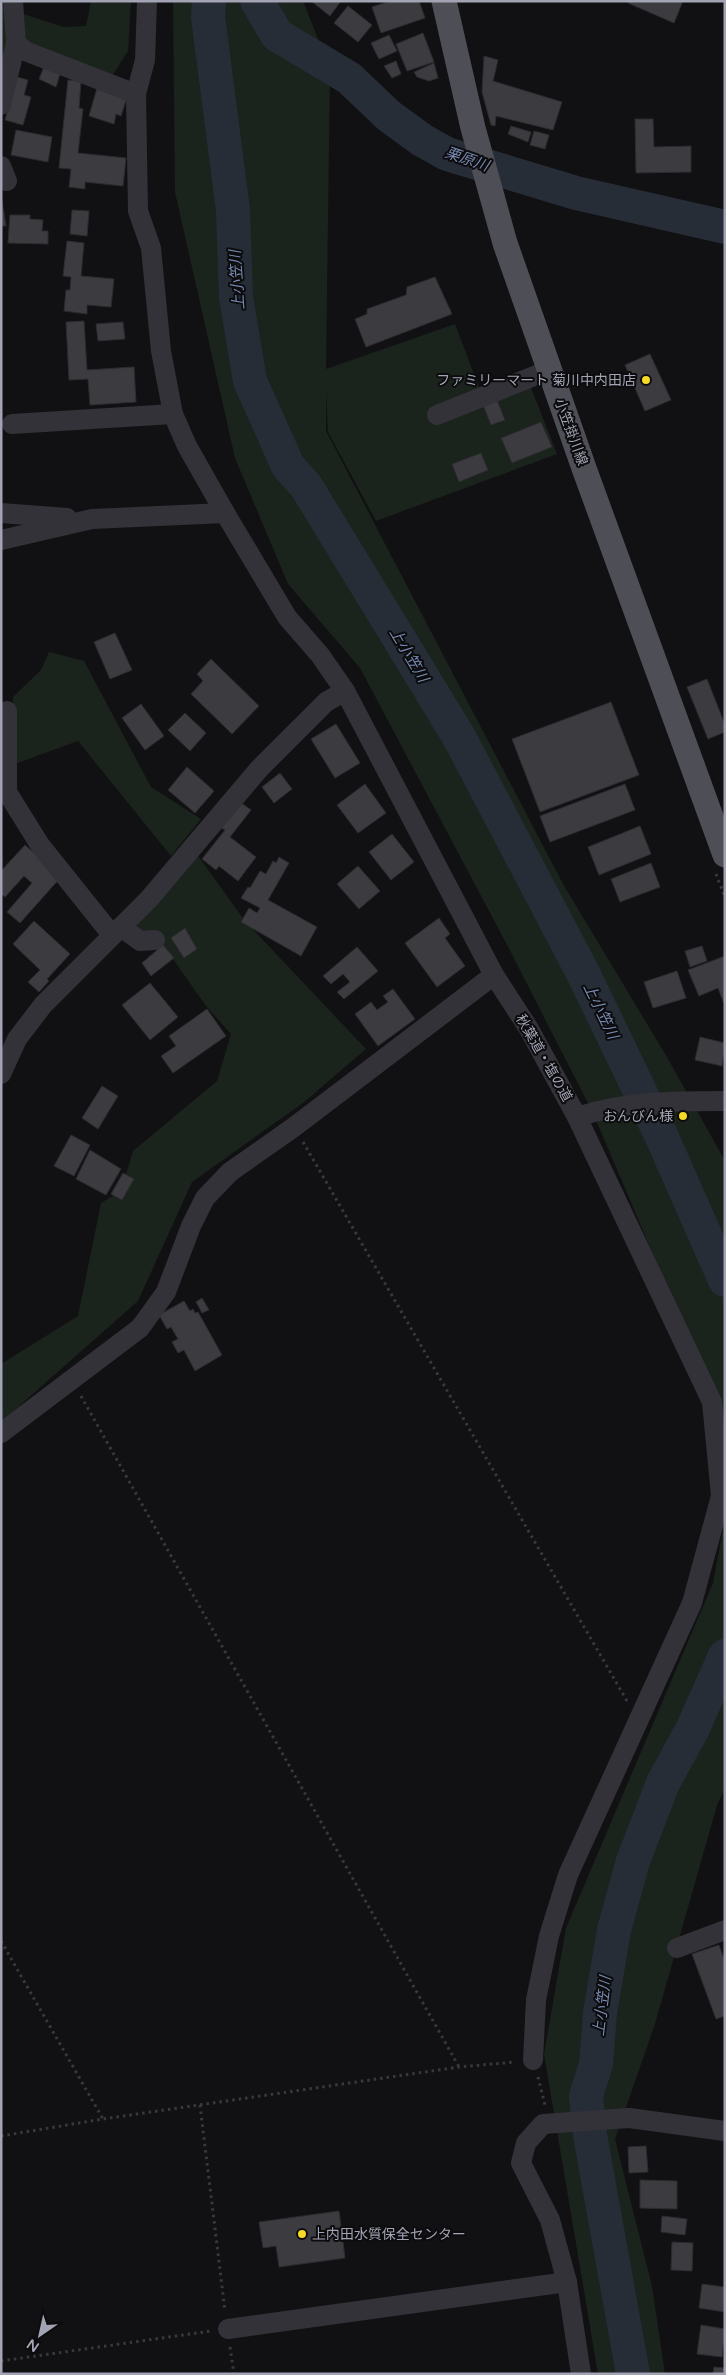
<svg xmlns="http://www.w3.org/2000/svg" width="726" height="2375" font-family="'Varela Round','Noto Sans JP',sans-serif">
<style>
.green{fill:#1b231d}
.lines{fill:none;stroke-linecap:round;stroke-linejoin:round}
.river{stroke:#272d37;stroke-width:34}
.building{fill:#3c3b40;stroke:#2c2b2f}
.path{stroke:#38393f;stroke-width:3;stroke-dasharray:2.5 4;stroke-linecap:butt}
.minor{stroke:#323238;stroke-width:20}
.major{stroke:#4e4e57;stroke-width:25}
.poi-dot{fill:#f7da25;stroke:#0c0c0e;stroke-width:2}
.labels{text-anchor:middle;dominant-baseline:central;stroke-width:4;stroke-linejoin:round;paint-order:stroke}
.poi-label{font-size:14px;fill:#a2a4b4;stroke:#0c0c0e;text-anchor:end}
.street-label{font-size:14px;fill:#a2a4b4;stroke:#0c0c0e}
.water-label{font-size:15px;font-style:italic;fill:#778ab1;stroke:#0c0c0e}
</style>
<rect width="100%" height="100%" fill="#111113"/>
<g class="green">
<path d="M91,1H131L128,51L112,76L23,46L1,75V7L64,27L86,26Z"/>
<path d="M173,1H303L330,69L326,369L455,324L485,403L530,385L557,454L376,521L328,432L326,391V431L563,884L667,1057L725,1161V1458L661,1273L593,1113L505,941L360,668L288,584L235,458L175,192Z"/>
<path d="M49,652L84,661L151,787L201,819L171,856L78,741L12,765L13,697L41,670Z"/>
<path d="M196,853L245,921L366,1049L303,1103L192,1182L138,1301L1,1422V1364L78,1316L101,1203L121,1191L133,1151L217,1081L231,1034L206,1006L163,945L121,933Z"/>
<path d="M725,1519V1788L717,1805L655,2024L615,2139L652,2286L665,2374H598L544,2054L566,1928L713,1583Z"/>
</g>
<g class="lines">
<g class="river">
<path d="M209,1L208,17L233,210L236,297L250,381L288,466L306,486L459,737L584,975L661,1135L725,1280"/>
<path d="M257,1L277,35L349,78L389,116L422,140L447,154L576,193L725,227"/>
<path d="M633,2374L590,2135L586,2096L596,2064L600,2013L614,1930L633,1861L663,1783L693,1728L725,1656"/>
</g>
</g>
<g class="building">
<path d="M311,1H341L330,16Z"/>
<path d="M390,1H419L425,18L381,33L372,7Z"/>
<path d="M629,1H683L674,23L628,3Z"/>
<path d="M348,6L372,25L358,42L334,23Z"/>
<path d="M423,33L434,62L407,71L396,44Z"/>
<path d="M389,35L397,51L379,59L371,43Z"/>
<path d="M484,56L498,60L493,81L562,102L553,130L496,116L495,126L491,125L482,92Z"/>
<path d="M396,61L401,74L392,78L384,66Z"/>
<path d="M434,63L438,78L429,81L417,77L414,72Z"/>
<path d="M44,67L60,74L56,87L39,79Z"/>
<path d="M17,77L28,80L24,95L31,97L23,125L5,120Z"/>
<path d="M68,80L81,81L79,108L83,109L78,153L126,158L123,186L85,182V189L69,187L71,169L59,168Z"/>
<path d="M97,88L127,97L121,116L116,114L114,124L89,116Z"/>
<path d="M635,119H653L654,147L691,146V172L636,173Z"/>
<path d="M511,126L531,132L528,142L508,134Z"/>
<path d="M16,130L52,137L48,162L11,155Z"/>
<path d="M534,131L549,135L545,149L530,145Z"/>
<path d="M1,194L6,226H1Z"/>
<path d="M72,210L89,211L87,236L70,234Z"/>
<path d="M10,215H30V219L43,220L42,231H48V244L8,243Z"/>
<path d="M67,241L84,243L81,276L114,279L111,307L87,305V314L64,311L66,290H70L71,277L63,276Z"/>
<path d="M435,277L452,314L366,347L355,319L367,314V309L406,295L407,287Z"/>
<path d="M84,321L87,370L134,367L136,402L90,405L88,379L69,380L66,322Z"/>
<path d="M123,322L125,339L98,341L96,324Z"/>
<path d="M650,354L671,400L645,411L625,365Z"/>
<path d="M497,400L505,420L491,425L483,405Z"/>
<path d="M541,422L552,447L512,463L501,438Z"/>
<path d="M481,453L488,470L459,482L452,464Z"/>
<path d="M115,633L132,670L110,679L94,642Z"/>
<path d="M211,659L259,706L232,734L191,694L203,681L197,674Z"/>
<path d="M707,679L725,725V732L708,739L687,687Z"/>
<path d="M611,702L639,775L540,812L512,739Z"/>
<path d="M141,704L164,736L145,750L122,718Z"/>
<path d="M185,713L206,733L190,751L168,730Z"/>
<path d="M336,724L360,763L335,778L311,739Z"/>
<path d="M187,767L214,791L195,813L168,790Z"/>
<path d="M280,773L292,789L274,803L262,787Z"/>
<path d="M365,784L386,813L358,833L337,805Z"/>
<path d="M625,784L635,810L550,842L540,816Z"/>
<path d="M240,802L251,810L230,837L256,857L238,881L219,866L216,870L202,859L225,830L220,827Z"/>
<path d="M640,826L651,854L599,875L588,847Z"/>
<path d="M392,834L414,862L391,880L369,852Z"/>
<path d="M25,845L61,877L20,923L7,912L32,883L24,876L5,897L1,894V871Z"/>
<path d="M279,857L289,863L268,900L317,927L301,956L241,922L249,908L257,913L260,908L241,898L248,887L250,888L260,871L266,874L273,861L276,863Z"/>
<path d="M651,863L660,887L620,902L611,879Z"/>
<path d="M358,866L380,891L359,909L337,884Z"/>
<path d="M439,918L450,934L445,938L465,966L437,987L405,943Z"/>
<path d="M34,921L70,954L47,979L49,981L39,992L28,982L40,970L13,944Z"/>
<path d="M185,928L197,949L184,958L171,938Z"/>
<path d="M163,945L174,958L151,976L142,963Z"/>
<path d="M702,946L707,961L690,967L685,951Z"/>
<path d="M357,947L378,971L344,999L337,992L350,982L343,974L331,984L323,976Z"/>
<path d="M725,956V1006L718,988L699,996L688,970Z"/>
<path d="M677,971L686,998L653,1008L644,982Z"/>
<path d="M150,983L178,1017L150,1040L122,1005Z"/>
<path d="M393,989L415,1019L378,1046L355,1014L371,1002L377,1010L388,1002L383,996Z"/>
<path d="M207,1009L226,1036L173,1073L161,1056L176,1046L169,1036Z"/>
<path d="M700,1037L725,1043L722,1066L695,1060Z"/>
<path d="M102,1086L118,1096L98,1129L82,1118Z"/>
<path d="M71,1135L90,1145L74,1176L54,1166Z"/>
<path d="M90,1150L121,1169L106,1195L76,1179Z"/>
<path d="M123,1173L134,1179L122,1200L111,1194Z"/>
<path d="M202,1298L209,1310L202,1313L196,1302Z"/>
<path d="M184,1301L190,1311L193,1309L195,1313L198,1312L222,1355L195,1371L184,1350L178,1353L172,1342L178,1339L171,1327L167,1329L159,1315Z"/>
<path d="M719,1945L725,1962V2016L716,2019L692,1954Z"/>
<path d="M646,2146L648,2172L629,2173L628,2147Z"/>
<path d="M640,2180L677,2181V2209L640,2208Z"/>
<path d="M339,2211L345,2258L279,2267L276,2246L263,2248L259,2222Z"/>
<path d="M662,2216L687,2219L685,2235L661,2232Z"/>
<path d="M672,2242L693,2243L692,2271L671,2270Z"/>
<path d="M702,2284L725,2287V2312L699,2308Z"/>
<path d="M701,2325L725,2329L722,2357L697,2354Z"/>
<path d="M714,2367L725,2368V2374H713Z"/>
</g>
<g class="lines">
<g class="path">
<path d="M716,874L725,897"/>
<path d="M303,1142L627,1701"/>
<path d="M81,1396L459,2067"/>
<path d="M1,1941L103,2119"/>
<path d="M538,2077L545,2105"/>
<path d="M200,2105L225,2311"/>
<path d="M1,2136L103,2119L459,2067L515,2062"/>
<path d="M230,2347L234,2374"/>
<path d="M1,2361L211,2331"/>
</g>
<g class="minor">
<path d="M13,1L16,43L25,51L136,94"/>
<path d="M147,1L145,60L136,94L138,211L151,248L161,351L173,414L187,446L225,513L287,617L320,655L345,691L494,975L529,1029L577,1117L712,1402L721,1496L692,1603L568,1875L549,1936L536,2000L533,2060"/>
<path d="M1,105L16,43"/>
<path d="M1,166L7,181"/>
<path d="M437,415L549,370"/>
<path d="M12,424L173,414"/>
<path d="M1,513L67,518"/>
<path d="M1,540L92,519L225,513"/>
<path d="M7,711V792L40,845L112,935"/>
<path d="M121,927L140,941L155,940"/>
<path d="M1,1074L17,1039L43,1005L149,899L259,769L326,702L345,691"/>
<path d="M577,1117C624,1101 675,1101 725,1101"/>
<path d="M1,1433L140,1328L166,1292L191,1226L205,1198L230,1172L294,1127L494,975"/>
<path d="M677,1948L725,1930"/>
<path d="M228,2329L567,2282"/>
<path d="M581,2374L567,2282L550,2220L521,2163L526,2143L543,2124L629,2118L725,2131"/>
</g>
<path class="major" d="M444,1L473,128L505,243L585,471L725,855"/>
</g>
<g class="poi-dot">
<circle cx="646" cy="380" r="5"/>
<circle cx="683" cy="1116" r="5"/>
<circle cx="302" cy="2234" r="5"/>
</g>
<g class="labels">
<g class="poi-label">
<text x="636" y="380">ファミリーマート 菊川中内田店</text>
<text x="673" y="1116">おんびん様</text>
<text x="312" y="2234" text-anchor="start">上内田水質保全センター</text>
</g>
<g class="street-label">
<text transform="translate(571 432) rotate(70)">小笠掛川線</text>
<text transform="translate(544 1058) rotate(60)">秋葉道・塩の道</text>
</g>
<g class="water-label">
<text transform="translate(467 159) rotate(19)">栗原川</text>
<text transform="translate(237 280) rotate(-94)">上小笠川</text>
<text transform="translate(409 655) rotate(59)">上小笠川</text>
<text transform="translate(601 1011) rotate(64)">上小笠川</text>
<text transform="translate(602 2006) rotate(-83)">上小笠川</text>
</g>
</g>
<rect width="726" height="2375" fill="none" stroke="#a2a4b4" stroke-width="5"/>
<g transform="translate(40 2335) rotate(214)" stroke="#0c0c0e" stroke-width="4" paint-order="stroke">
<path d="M0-4L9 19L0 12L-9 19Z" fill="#a2a4b4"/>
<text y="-8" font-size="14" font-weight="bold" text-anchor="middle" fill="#a2a4b4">N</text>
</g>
</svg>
